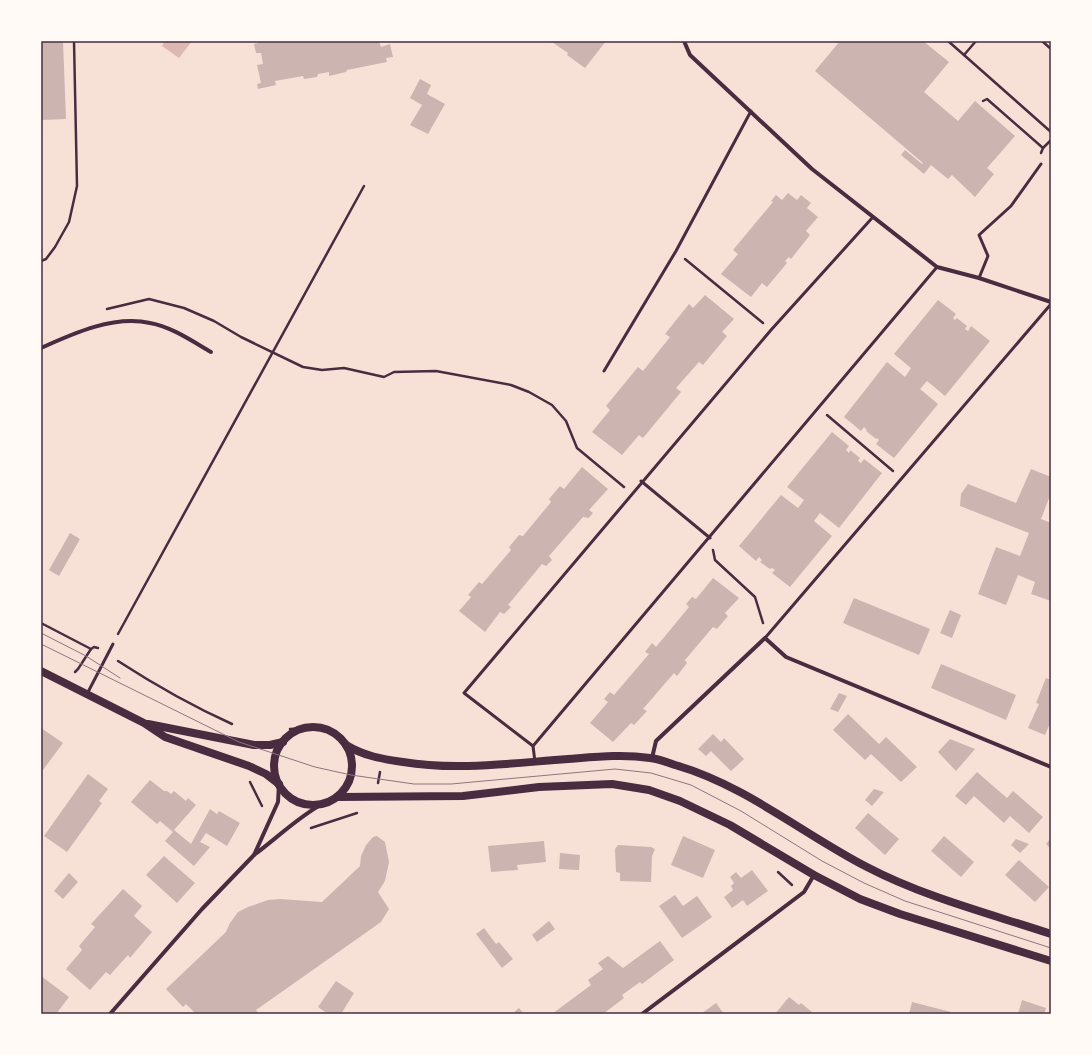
<svg xmlns="http://www.w3.org/2000/svg" width="1092" height="1055" font-family="Helvetica,sans-serif">
<style>
.water{fill:#dcb8b0}
.building{fill:#ccb4b1}
.lines{fill:none;stroke-linecap:round;stroke-linejoin:round}
.path{stroke:#4a2c40;stroke-width:2.5}
.service{stroke:#4a2c40;stroke-width:3}
.minor{stroke:#4a2c40;stroke-width:4}
.secondary{stroke:#4a2c40;stroke-width:8}
.tram{stroke:#8f747c;stroke-width:1}
.neatline{fill:none;stroke:#4a2c40;stroke-width:1.5}
</style>
<rect width="100%" height="100%" fill="#f7e1d7"/>
<path class="water" d="M165,41H192L179,58L162,46Z"/>
<g class="building">
<path d="M41,41H63L66,119L41,120Z"/>
<path d="M258,41H379L381,47L390,44L393,57L386,58L387,62L347,70L346,72L329,76V72L318,74L317,77L304,79L303,76L275,81L276,85L258,89L257,84L261,83L257,65L263,64L261,53H256L254,44L258,43Z"/>
<path d="M548,41H606L585,68L567,55L568,53L552,42L551,43Z"/>
<path d="M840,41H923L949,62L924,92L958,121L975,101L1015,136L987,168L994,174L975,197L952,175L948,179L931,165L924,174L901,155L905,150L922,164L923,163L815,71Z"/>
<path d="M420,79L431,85L427,94L445,104L428,134L410,125L422,105L410,98Z"/>
<path d="M788,193L797,200L801,195L811,203L807,208L818,217L806,231L810,235L791,259L789,257L785,261L787,263L767,287L762,283L751,297L721,274L738,254L733,250L773,202L771,201L776,195L782,200Z"/>
<path d="M705,295L734,319L722,332L727,336L703,365L699,362L676,388L681,392L643,438L639,435L622,455L592,432L610,410L606,406L638,367L643,371L670,337L665,334L689,304L693,308Z"/>
<path d="M938,300L956,314L953,318L955,320L957,318L967,326L965,329L968,331L971,326L990,341L945,396L927,381L920,389L938,404L894,458L876,444L879,440L877,438L876,439L866,431L867,430L864,427L861,431L844,417L887,362L905,377L911,368L894,354Z"/>
<path d="M832,432L849,446L846,450L849,453L850,450L860,458L858,461L861,463L864,459L882,473L839,528L820,513L814,521L832,536L790,587L772,573L775,570L772,568L770,569L760,562L762,560L759,557L756,561L739,546L781,495L798,508L804,500L787,487Z"/>
<path d="M582,467L608,489L589,510L593,513L589,518L583,517L549,556L552,560L546,566L542,564L508,605L511,607L504,614L500,612L485,632L459,611L471,597L468,595L479,582L482,584L511,550L509,547L519,535L523,536L551,502L549,499L560,486L564,489Z"/>
<path d="M1031,469L1051,477V493L1041,519L1051,523V601L1031,594L1035,582L1018,575L1006,605L978,594L996,547L1020,556L1029,533L960,506L961,494L968,484L1016,503Z"/>
<path d="M70,533L80,539L59,576L49,570Z"/>
<path d="M713,578L739,598L725,613L728,616L717,629L713,627L685,660L687,663L677,676L674,673L643,709L647,711L634,725L631,723L613,742L590,723L608,702L604,699L610,692L614,695L649,654L645,652L652,643L656,647L689,607L686,604L692,597L696,599Z"/>
<path d="M854,598L930,629L919,655L843,623Z"/>
<path d="M950,610L961,615L952,638L940,633Z"/>
<path d="M941,664L1016,695L1006,720L931,688Z"/>
<path d="M1046,678L1051,680V721L1045,735L1028,728L1039,704L1036,703Z"/>
<path d="M839,693L847,696L838,712L830,709Z"/>
<path d="M848,714L879,744L886,737L917,767L901,782L871,754L865,760L833,730Z"/>
<path d="M41,728L63,743L43,770L41,769Z"/>
<path d="M713,734L721,742L724,738L744,759L731,771L711,751L706,756L698,749Z"/>
<path d="M950,739L975,749L956,771L938,752Z"/>
<path d="M977,772L1007,798L1013,791L1043,817L1029,833L1010,816L1004,823L974,796L966,805L955,796Z"/>
<path d="M88,774L108,789L99,801L102,803L67,852L44,836Z"/>
<path d="M150,780L164,791H167L171,794L174,791L186,801L188,798L196,805L174,830L191,844L210,809L217,814L219,811L240,823L227,846L206,833L200,842L210,847L194,866L165,841L173,832L160,821L157,824L131,802Z"/>
<path d="M874,789L884,792L872,806L865,800Z"/>
<path d="M868,813L899,839L885,855L855,828Z"/>
<path d="M377,836L385,842L389,862L385,881L378,892L389,909L381,922L256,1010L259,1014H196L186,1004L183,1007L166,989L226,932L230,923L238,912L248,907L268,900L280,899L322,902L360,866L361,856L366,845L373,837Z"/>
<path d="M683,836L715,850L703,878L671,865Z"/>
<path d="M944,836L974,862L961,877L931,851Z"/>
<path d="M1051,838V849L1046,844Z"/>
<path d="M1016,839L1029,844L1020,853L1011,845Z"/>
<path d="M544,841L546,862L517,865L518,870L491,872L488,846Z"/>
<path d="M618,845L651,847L655,849L652,856L651,882L620,881V873L616,872L615,849Z"/>
<path d="M560,853L580,855L579,870L559,869Z"/>
<path d="M164,856L195,883L177,903L146,875Z"/>
<path d="M1019,860L1049,887L1035,902L1005,875Z"/>
<path d="M752,870L768,891L747,906L743,900L732,908L724,897L733,890L731,886L734,883L730,877L736,872L741,878Z"/>
<path d="M69,873L78,882L63,899L54,891Z"/>
<path d="M123,889L142,906L134,916L152,932L130,958L128,955L110,975L106,972L90,990L66,969L82,950L79,946L95,927L91,924Z"/>
<path d="M675,895L683,906L697,896L712,917L682,938L659,906Z"/>
<path d="M549,921L555,929L537,942L532,935Z"/>
<path d="M484,928L496,944L499,942L513,959L502,968L476,934Z"/>
<path d="M660,941L674,960L642,984L640,982L622,995L624,998L603,1014H552L591,985L588,980L603,969L598,963L608,956L623,968Z"/>
<path d="M41,976L69,997L56,1014H44L41,1012Z"/>
<path d="M336,981L354,993L341,1014H328L318,1007Z"/>
<path d="M789,997L799,1005L801,1003L812,1012L810,1014H775Z"/>
<path d="M1022,1000L1046,1008L1044,1014H1018Z"/>
<path d="M912,1002L951,1012V1014H909Z"/>
<path d="M716,1003L724,1014H701Z"/>
<path d="M519,1008L524,1014H512Z"/>
</g>
<g class="lines">
<g class="path">
<path d="M948,41L964,55L976,41"/>
<path d="M1042,41L1051,49"/>
<path d="M964,55L1051,132"/>
<path d="M983,101L987,99L1043,148"/>
<path d="M1041,153L1043,148L1051,140"/>
<path d="M685,259L763,323"/>
<path d="M41,261L46,259L55,247L69,222L77,186L74,41"/>
<path d="M107,309L149,299L184,308L214,321L241,337L303,367L322,370L344,368L384,377L394,372L436,371L511,385L529,392L552,405L566,421L577,448L624,487"/>
<path d="M827,415L893,471"/>
<path d="M713,550L715,560L755,597L763,623"/>
<path d="M41,623L91,649"/>
<path d="M118,634L364,186"/>
<path d="M118,661C155,685 192,706 232,724"/>
<path d="M75,672L78,669L91,649L94,647L98,648"/>
<path d="M290,729L305,728"/>
<path d="M250,782L262,806"/>
<path d="M378,783L380,772"/>
<path d="M311,828L357,813"/>
<path d="M778,872L792,885"/>
</g>
<g class="service">
<path d="M979,278L988,256L979,235L1011,206L1041,164"/>
<path d="M604,371L676,251L751,111"/>
<path d="M641,481L710,538"/>
<path d="M765,638L1051,304"/>
<path d="M87,694L113,644"/>
<path d="M533,746L464,693L771,330L873,217"/>
<path d="M535,762L533,746L937,267"/>
</g>
<g class="minor">
<path d="M684,41L690,55L812,169L937,267L979,278L1051,302"/>
<path d="M41,348C74,333 114,315 150,323C172,327 192,341 211,352"/>
<path d="M652,758L656,741L765,638L786,657L1051,767"/>
<path d="M279,784L278,802L254,855C277,838 297,818 322,804"/>
<path d="M110,1014L202,909L254,855"/>
<path d="M642,1014L804,892L814,875"/>
</g>
<g class="secondary">
<path d="M41,671L144,723L165,737L249,766L266,774L279,784"/>
<path d="M148,724L254,745H270L283,742"/>
<circle cx="313" cy="766" r="39"/>
<path d="M346,745C364,756 382,759 403,762C457,771 512,763 568,759C595,757 622,754 650,758C659,759 667,762 675,765C745,785 803,834 867,867C924,897 991,914 1051,934"/>
<path d="M338,797L463,796L539,787L612,784L649,790L680,801L730,825L814,875L860,899L900,914L1051,961"/>
</g>
<g class="tram">
<path d="M41,633L86,656L120,678"/>
<path d="M41,644L239,742L315,767L351,775L414,784H451L615,769L651,773L691,785L741,811L822,861L864,883L905,901L1051,948"/>
</g>
</g>
<rect width="1092" height="1055" fill="none" stroke="#fffaf5" stroke-width="84"/>
<rect x="42" y="42" width="1008" height="971" class="neatline"/>
</svg>
